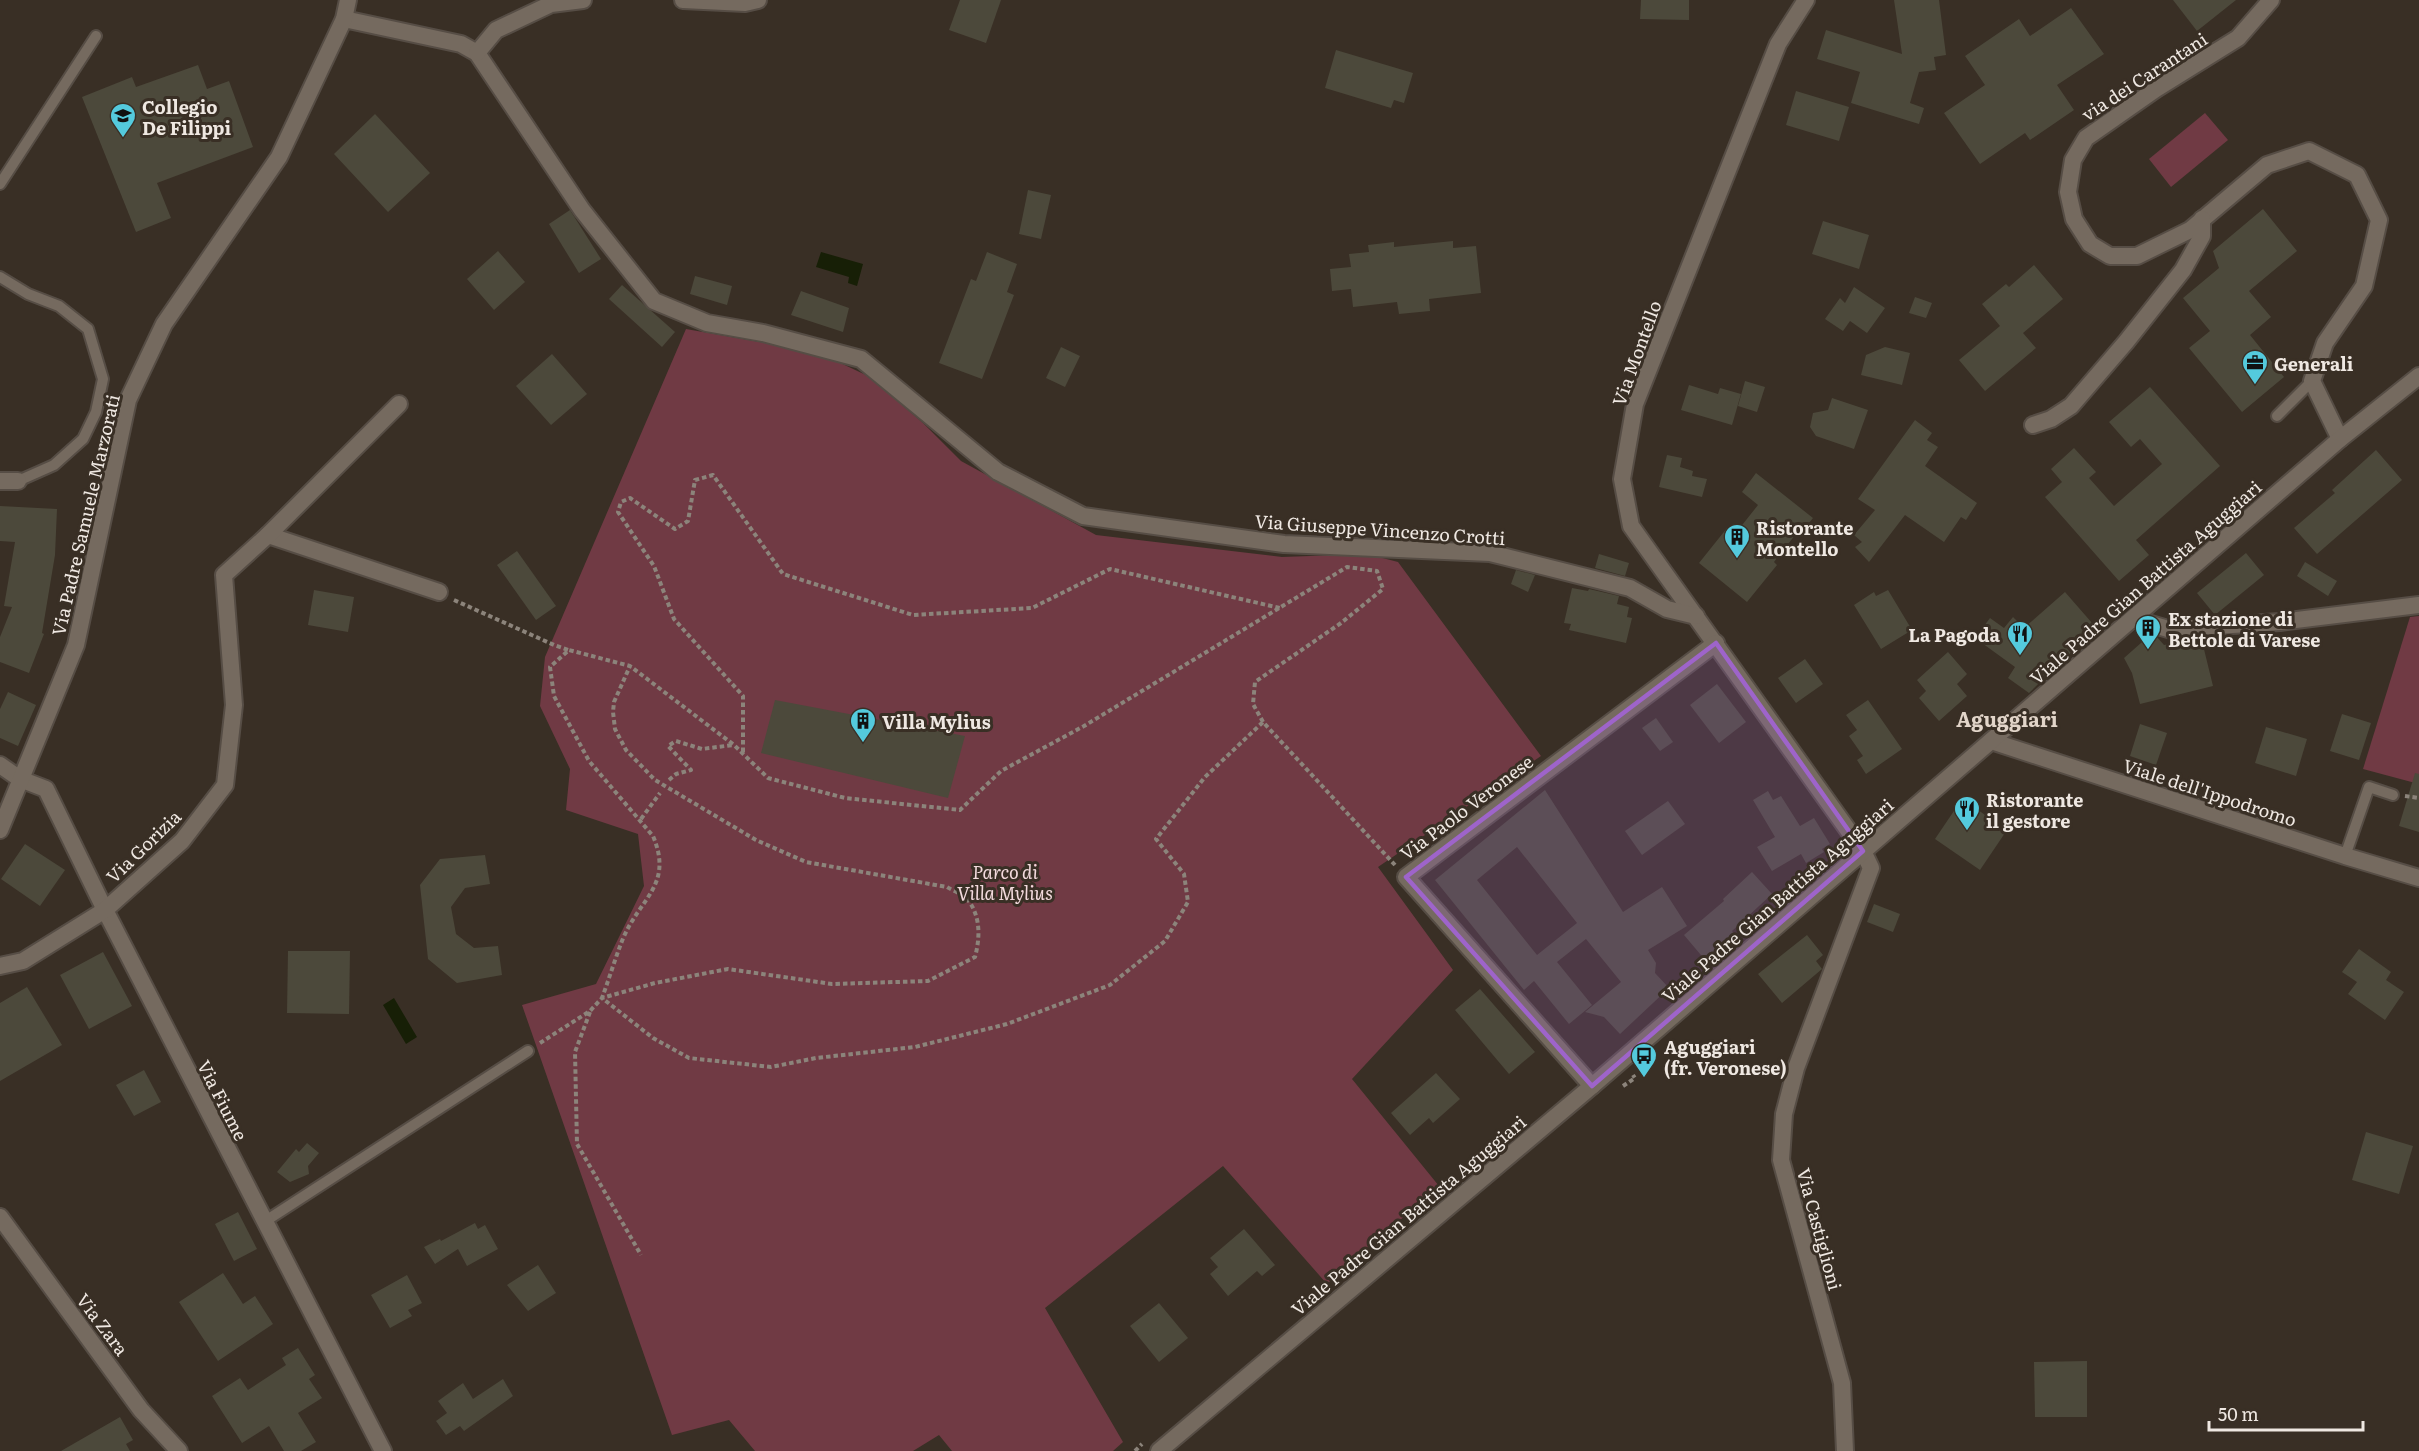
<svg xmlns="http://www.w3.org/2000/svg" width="2419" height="1451" font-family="Literata,serif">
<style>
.green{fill:#703a44}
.water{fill:#171f06}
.building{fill:#4c493b;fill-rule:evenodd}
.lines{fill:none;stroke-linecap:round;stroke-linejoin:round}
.service-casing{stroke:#564d45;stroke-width:14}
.minor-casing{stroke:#564d45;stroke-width:20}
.tertiary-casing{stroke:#564d45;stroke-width:20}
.secondary-casing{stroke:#564d45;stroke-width:20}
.path{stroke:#8c847b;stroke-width:4;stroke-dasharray:4.5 3;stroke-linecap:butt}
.service{stroke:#756a5f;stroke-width:10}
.minor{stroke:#756a5f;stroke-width:16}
.tertiary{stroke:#756a5f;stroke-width:16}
.secondary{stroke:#756a5f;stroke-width:16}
.marked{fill:#9e64ca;fill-opacity:0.2;stroke:#9e64ca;stroke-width:4.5;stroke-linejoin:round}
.labels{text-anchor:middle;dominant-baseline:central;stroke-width:6;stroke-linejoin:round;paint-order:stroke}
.street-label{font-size:18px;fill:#efe8e2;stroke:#392f25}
.poi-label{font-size:18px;font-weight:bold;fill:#efe8e2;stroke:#392f25;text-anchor:start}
.park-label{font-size:18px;font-style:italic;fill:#f3dadd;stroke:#392f25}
.neighbourhood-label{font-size:20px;font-weight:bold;fill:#e2d5c9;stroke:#392f25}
</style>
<rect width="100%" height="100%" fill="#392f25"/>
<g class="green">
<path d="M2205,113L2228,140L2171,187L2149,159Z"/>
<path d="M686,329L817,352L868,376L923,423L961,461L1096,535L1282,557L1367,554L1398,562L1541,756L1378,867L1453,970L1352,1079L1439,1186L1327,1284L1223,1166L1045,1308L1123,1442L1113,1451H952L939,1435L913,1451H755L729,1420L672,1435L522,1005L596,984L644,886L638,834L566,810L570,769L540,706L545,657Z"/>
<path d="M2419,616V784L2363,769L2410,617Z"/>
</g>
<g class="water">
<path d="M821,252L863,264L857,286L848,283L849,277L816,267Z"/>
<path d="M394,998L417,1037L406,1044L383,1005Z"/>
</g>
<g class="building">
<path d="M960,0H1001L986,43L949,30Z"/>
<path d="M1641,0H1689V20L1640,19Z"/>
<path d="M1894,0H1939L1946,55L1934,57L1936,70L1919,72L1910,103L1924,108L1919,124L1851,103L1860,72L1817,59L1826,30L1902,54Z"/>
<path d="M2173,0H2236L2197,31Z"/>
<path d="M2071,8L2104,54L2057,85L2074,110L2030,140L2025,133L1980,164L1944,113L1985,85L1965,56L2019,19L2030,36Z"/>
<path d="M1336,50L1413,73L1404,103L1394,100L1391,108L1325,88Z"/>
<path d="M198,65L207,89L229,81L253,147L157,183L171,218L136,232L82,97L132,77L136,87Z"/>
<path d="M1796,91L1849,107L1839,141L1786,125Z"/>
<path d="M375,114L430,173L388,212L334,154Z"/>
<path d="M1028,190L1051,195L1041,239L1019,234Z"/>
<path d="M2263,209L2297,251L2249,291L2271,317L2250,335L2284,377L2242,412L2189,348L2210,331L2183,298L2219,268L2213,251Z"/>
<path d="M570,210L601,259L579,273L549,224Z"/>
<path d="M1823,221L1869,235L1859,269L1812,254Z"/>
<path d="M1453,241V248L1476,246L1481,293L1429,299L1430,311L1399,314L1397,302L1353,307L1351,289L1332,291L1330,269L1351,267L1349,254L1369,252L1368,245L1394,242V247Z"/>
<path d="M498,251L525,282L494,310L467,279Z"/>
<path d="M987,252L1017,264L1007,292L1014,295L982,379L939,363L971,279L976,281Z"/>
<path d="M2034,265L2063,299L2023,333L2036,348L1985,391L1959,360L2000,326L1982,304L2006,284L2009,287Z"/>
<path d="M695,276L732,286L727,305L690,294Z"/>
<path d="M622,285L675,332L662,347L609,299Z"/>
<path d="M1854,287L1885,308L1867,333L1850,321L1843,331L1825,319L1840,298L1845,303Z"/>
<path d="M801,291L849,308L843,332L791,315Z"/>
<path d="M1915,297L1932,303L1926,318L1909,313Z"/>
<path d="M1061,347L1080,356L1065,387L1046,378Z"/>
<path d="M1885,347L1910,353L1902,385L1861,375L1866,355Z"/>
<path d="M552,354L587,394L551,425L516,386Z"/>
<path d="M1745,381L1765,387L1757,412L1738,406Z"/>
<path d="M1689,385L1718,394L1720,388L1741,394L1732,425L1681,410Z"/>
<path d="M2150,387L2220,466L2136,540L2149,555L2119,581L2045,497L2062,482L2051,469L2074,448L2096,472L2089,478L2114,506L2162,464L2140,439L2131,447L2109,422Z"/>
<path d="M1832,398L1868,410L1854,449L1816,436L1810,427L1813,413L1828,410Z"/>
<path d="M1915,420L1932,433L1927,440L1938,447L1925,466L1977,503L1966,520L1961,517L1944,542L1905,515L1869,562L1855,547L1862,542L1854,535L1875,510L1858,499Z"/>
<path d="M2376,450L2402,480L2317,554L2294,528L2335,493L2332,490Z"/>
<path d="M1667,455L1682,458L1680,467L1693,471L1692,476L1707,479L1702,497L1659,487Z"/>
<path d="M1756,473L1813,518L1802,532L1799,530L1774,562L1777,565L1747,602L1699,563L1727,528L1735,534L1758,505L1742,492Z"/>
<path d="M0,506L57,509L55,555L42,633L44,634L29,673L0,662V637L12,607L4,606L15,542L0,541Z"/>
<path d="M517,551L556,606L536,620L497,565Z"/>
<path d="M2246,553L2264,575L2215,615L2197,593Z"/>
<path d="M1599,554L1629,563L1625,576L1595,568Z"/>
<path d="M2305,562L2337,581L2328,596L2297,576Z"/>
<path d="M1516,570L1535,575L1528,592L1511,584Z"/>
<path d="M1572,588L1588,591L1589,589L1619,596L1617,604L1629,607L1627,617L1632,618L1626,643L1569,630L1571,624L1564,623Z"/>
<path d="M314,590L354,597L348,632L308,625Z"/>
<path d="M1888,590L1912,630L1881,649L1854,605L1874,592L1876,596Z"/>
<path d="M2065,592L2099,631L2068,658L2067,656L2029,693L2008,678L2015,667L1975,638L1990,618L2004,628L2013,617L2024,628Z"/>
<path d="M2150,635L2156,636L2164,645L2201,637L2213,686L2140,704L2132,673L2124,658Z"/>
<path d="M1948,652L1967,674L1957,684L1967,696L1939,721L1919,698L1926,691L1917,680Z"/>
<path d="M1805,659L1823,684L1796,703L1778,678Z"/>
<path d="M1717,684L1746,722L1719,743L1690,705Z"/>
<path d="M8,692L36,705L18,746L0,738V709Z"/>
<path d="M775,700L965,736L948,798L761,753Z"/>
<path d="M1868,700L1902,749L1866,774L1857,760L1863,756L1849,736L1857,730L1846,715Z"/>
<path d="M2342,714L2371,723L2359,760L2330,751Z"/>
<path d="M1656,718L1673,742L1660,751L1642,728Z"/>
<path d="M2140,724L2167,733L2156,765L2130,756Z"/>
<path d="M2266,727L2307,739L2296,776L2255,763Z"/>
<path d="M2415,773L2419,774V832L2399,826Z"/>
<path d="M1545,790L1623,912L1662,887L1687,926L1648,950L1656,963L1655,973L1669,988L1620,1034L1604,1017L1585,1012L1621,982L1586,939L1557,962L1592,1005L1569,1024L1534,981L1524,990L1435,880ZM1517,847L1577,923L1537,955L1477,880Z"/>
<path d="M1768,791L1773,800L1781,796L1800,826L1814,818L1830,844L1822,849L1824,852L1806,863L1801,854L1772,871L1757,847L1775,837L1753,800Z"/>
<path d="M1962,799L2007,830L1980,870L1935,839Z"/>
<path d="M1668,801L1685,824L1642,855L1625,831Z"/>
<path d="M25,844L65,870L40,906L1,879Z"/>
<path d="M485,855L490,884L465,888L451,907L456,934L474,948L498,946L502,975L457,983L428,959L420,885L440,859Z"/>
<path d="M1752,872L1772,894L1732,931L1736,936L1706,961L1684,935L1724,901L1723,899Z"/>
<path d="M1874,904L1900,914L1893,932L1867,922Z"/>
<path d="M1807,935L1823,955L1816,961L1822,969L1782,1003L1758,974Z"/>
<path d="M2359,949L2391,972L2386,980L2404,992L2385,1020L2348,994L2357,982L2342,972Z"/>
<path d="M288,951H350L349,1014L287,1013Z"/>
<path d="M103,952L132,1006L89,1029L60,975Z"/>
<path d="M27,987L62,1045L0,1081V1003Z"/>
<path d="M1480,989L1535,1052L1509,1074L1455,1010Z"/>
<path d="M144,1070L161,1102L134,1116L116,1085Z"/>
<path d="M1436,1073L1460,1099L1433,1123L1429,1118L1410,1135L1391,1113Z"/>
<path d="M2366,1132L2413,1146L2399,1194L2352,1180Z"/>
<path d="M307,1143L319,1153L308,1166L309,1174L290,1182L277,1172L296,1149L299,1152Z"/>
<path d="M238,1212L257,1249L234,1261L215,1224Z"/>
<path d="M475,1223L478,1229L485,1225L498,1249L467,1266L458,1249L435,1264L424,1247L440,1239L441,1241Z"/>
<path d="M1244,1229L1275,1265L1262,1276L1257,1271L1228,1296L1210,1274L1218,1267L1210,1258Z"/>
<path d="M538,1265L556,1293L528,1311L507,1285Z"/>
<path d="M223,1273L243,1304L255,1296L273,1324L218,1361L179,1302Z"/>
<path d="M407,1275L422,1303L408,1310L412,1316L390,1328L371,1295Z"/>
<path d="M1159,1303L1188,1338L1159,1362L1130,1326Z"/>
<path d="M298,1348L315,1375L309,1379L322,1398L298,1413L316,1442L301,1451H284L269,1426L242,1443L212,1396L240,1378L248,1390L286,1365L282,1358Z"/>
<path d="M2087,1361V1417H2035L2034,1362Z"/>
<path d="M503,1379L513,1396L464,1431L460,1426L446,1435L436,1421L447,1413L438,1401L463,1383L473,1399Z"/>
<path d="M120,1417L133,1440L126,1444L130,1451H61Z"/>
</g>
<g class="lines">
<defs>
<g id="service">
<path d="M0,184L96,36"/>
<path d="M0,277L28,294L59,306L88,329L103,379L96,412L83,439L54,465L18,481"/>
<path d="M2277,416L2312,381"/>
<path d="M2345,856L2369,787L2393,795"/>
<path d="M264,1222L528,1051"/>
</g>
<g id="minor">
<path d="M683,0L745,3L758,0"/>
<path d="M1806,0L1778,44L1635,404L1622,479L1631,526L1863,851L1871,868L1796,1068L1784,1114L1781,1160L1842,1383L1845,1451"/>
<path d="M2271,0L2238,38L2156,89L2086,138L2073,160L2068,192L2074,219L2090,244L2110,256H2137L2190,230L2267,165L2309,151L2357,175L2379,220L2364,286L2325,343L2312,381L2340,439"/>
<path d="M344,19L461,44L477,53L582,210L654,301L707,323L763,333L861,359L998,472L1083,516L1284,544L1490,553L1630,588L1667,609L1696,616"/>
<path d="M477,53L496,30L551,4L583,0"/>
<path d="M2033,425L2051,419L2071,406L2126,342L2183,270L2202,236V219"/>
<path d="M0,481H18"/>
<path d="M268,535L439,592"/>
<path d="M2134,619L2168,629L2280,622L2419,605"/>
<path d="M0,765L20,779L46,789L105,910L383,1451"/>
<path d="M0,830L76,645L128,400L164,324L279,157L344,19L348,0"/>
<path d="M0,966L23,961L105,910L182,841L225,785L234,705L224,575L268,535L399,404"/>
<path d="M1592,1086L1406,877L1716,643"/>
<path d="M0,1217L141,1410L179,1451"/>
</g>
<path id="tertiary" d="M1991,741L2345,856L2419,878"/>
<path id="secondary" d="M1159,1451L1592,1086L2340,439L2419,376"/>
</defs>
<use href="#service" class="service-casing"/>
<use href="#minor" class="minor-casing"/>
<use href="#tertiary" class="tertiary-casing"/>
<use href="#secondary" class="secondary-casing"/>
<g class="path">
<path d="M454,600L554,645L568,650"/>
<path d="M1263,722L1253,704L1255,682L1341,623L1383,589L1377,571L1347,567L1084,726L1001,771L960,810L845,798L768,778L734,745L630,666L569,650L550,667L554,696L589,761L653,836C674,886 639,898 622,941C615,959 609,979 602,998L653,1038L689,1058L771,1067L816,1058L915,1047L1007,1024L1110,985L1165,941L1188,902L1184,874L1156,839L1205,777L1263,722L1395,865"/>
<path d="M743,752V696L674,619L654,566L618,512L621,502L630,498L675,529L688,521L695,480L713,475L783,574L913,615L1032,608L1110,569L1280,608"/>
<path d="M669,780L676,774L691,770L668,746L676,741L702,749L733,745"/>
<path d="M2405,796L2419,798"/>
<path d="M641,819L660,793"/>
<path d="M590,1012L575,1052L577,1144L641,1255"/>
<path d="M540,1043L590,1011L602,998L655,983L728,969L832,984L928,981L975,957C980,938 981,917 968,900C964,894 953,891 947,887L806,862L756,840L655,780L626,750L615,729L613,712L614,702L630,666"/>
<path d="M1623,1086L1635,1078L1633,1075"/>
<path d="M1135,1451L1142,1444"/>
</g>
<use href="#service" class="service"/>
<use href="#minor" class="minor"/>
<use href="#tertiary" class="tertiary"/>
<use href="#secondary" class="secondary"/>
</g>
<path class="marked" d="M1716,643L1863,851L1592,1086L1406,877Z"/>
<defs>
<symbol id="school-pin" viewBox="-11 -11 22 30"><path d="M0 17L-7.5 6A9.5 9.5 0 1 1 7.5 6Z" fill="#54cadd" stroke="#392f25"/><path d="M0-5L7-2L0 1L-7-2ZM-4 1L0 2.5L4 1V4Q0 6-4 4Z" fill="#111"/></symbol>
<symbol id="office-pin" viewBox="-11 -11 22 30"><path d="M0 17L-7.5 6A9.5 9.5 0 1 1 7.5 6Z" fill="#54cadd" stroke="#392f25"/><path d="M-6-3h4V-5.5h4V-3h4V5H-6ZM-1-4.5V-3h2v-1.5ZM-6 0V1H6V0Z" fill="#111"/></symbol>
<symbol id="building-pin" viewBox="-11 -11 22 30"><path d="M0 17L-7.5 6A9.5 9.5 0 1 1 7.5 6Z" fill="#54cadd" stroke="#392f25"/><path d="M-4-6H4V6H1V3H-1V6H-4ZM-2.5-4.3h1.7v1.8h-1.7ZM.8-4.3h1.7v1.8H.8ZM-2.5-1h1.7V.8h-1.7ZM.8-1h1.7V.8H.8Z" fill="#111"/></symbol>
<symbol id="restaurant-pin" viewBox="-11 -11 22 30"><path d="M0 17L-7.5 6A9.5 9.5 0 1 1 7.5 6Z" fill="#54cadd" stroke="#392f25"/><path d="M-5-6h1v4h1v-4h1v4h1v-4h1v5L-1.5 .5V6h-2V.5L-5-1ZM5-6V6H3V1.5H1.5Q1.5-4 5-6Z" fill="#111"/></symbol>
<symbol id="bus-pin" viewBox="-11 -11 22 30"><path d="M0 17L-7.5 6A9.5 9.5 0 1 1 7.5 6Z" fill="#54cadd" stroke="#392f25"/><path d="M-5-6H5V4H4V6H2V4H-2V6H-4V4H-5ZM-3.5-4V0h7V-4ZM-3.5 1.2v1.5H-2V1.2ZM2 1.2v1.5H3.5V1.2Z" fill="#111"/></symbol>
</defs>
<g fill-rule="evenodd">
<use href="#school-pin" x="108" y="101" width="30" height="40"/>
<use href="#office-pin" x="2240" y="348" width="30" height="40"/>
<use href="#building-pin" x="1722" y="522" width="30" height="40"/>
<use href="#building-pin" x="2133" y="613" width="30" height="40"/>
<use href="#restaurant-pin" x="2005" y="619" width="30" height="40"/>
<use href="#building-pin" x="848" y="706" width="30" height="40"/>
<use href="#restaurant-pin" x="1952" y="794" width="30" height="40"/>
<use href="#bus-pin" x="1629" y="1041" width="30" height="40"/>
</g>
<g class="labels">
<g class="street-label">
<text transform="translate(2144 76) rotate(-33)">via dei Carantani</text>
<text transform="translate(1636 353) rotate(-70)">Via Montello</text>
<text transform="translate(85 515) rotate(-77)">Via Padre Samuele Marzorati</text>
<text transform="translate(1380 529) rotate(4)">Via Giuseppe Vincenzo Crotti</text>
<text transform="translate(2145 582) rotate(-41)">Viale Padre Gian Battista Aguggiari</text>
<text transform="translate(2210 792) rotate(18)">Viale dell'Ippodromo</text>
<text transform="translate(1466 807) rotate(-37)">Via Paolo Veronese</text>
<text transform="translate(143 846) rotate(-44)">Via Gorizia</text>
<text transform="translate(1777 900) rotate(-41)">Viale Padre Gian Battista Aguggiari</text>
<text transform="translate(223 1100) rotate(63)">Via Fiume</text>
<text transform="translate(1408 1215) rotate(-40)">Viale Padre Gian Battista Aguggiari</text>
<text transform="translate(1820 1229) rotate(75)">Via Castiglioni</text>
<text transform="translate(103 1324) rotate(53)">Via Zara</text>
</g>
<g class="poi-label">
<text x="142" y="106">Collegio<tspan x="142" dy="21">De Filippi</tspan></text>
<text x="2274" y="363">Generali</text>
<text x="1756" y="527">Ristorante<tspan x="1756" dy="21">Montello</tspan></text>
<text x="2168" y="618">Ex stazione di<tspan x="2168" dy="21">Bettole di Varese</tspan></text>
<text x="2000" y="634" text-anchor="end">La Pagoda</text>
<text x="882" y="721">Villa Mylius</text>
<text x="1986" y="799">Ristorante<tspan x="1986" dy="21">il gestore</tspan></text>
<text x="1664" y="1046">Aguggiari<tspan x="1664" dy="21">(fr. Veronese)</tspan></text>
</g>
<g class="park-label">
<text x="1005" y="871">Parco di<tspan x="1005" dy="21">Villa Mylius</tspan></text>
</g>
<g class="neighbourhood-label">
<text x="2007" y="718">Aguggiari</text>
</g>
</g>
<path d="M2209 1421v9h154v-9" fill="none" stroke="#efe8e2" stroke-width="3"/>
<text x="2218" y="1421" font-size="18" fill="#efe8e2" stroke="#392f25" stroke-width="4.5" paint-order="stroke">50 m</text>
</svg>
